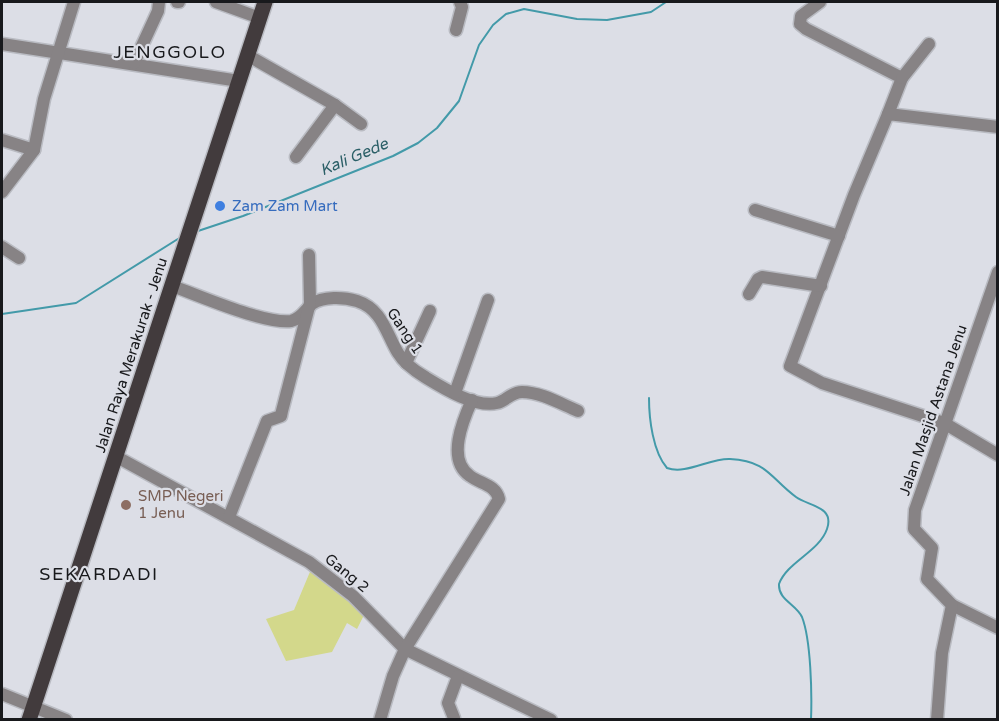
<svg xmlns="http://www.w3.org/2000/svg" width="999" height="721" font-family="'Varela Round',sans-serif">
<style>
.green{fill:#d3d88b}
.lines{fill:none;stroke-linecap:round;stroke-linejoin:round}
.stream{stroke:#439aa9;stroke-width:2}
.minor-casing{stroke:#b9bbc2;stroke-width:15}
.major-casing{stroke:#b9bbc2;stroke-width:18}
.minor{stroke:#878385;stroke-width:12}
.major{stroke:#423b3d;stroke-width:15}
.shop-dot{fill:#3f7fe0;stroke:#dcdee6;stroke-width:2}
.education-dot{fill:#8d6e63;stroke:#dcdee6;stroke-width:2}
.labels{text-anchor:middle;dominant-baseline:central;stroke-width:4.5;stroke-linejoin:round;paint-order:stroke}
.shop-label{font-size:15px;fill:#366cbe;stroke:#dcdee6;text-anchor:start}
.street-label{font-size:15px;fill:#18191c;stroke:#dcdee6}
.education-label{font-size:15px;fill:#785e54;stroke:#dcdee6;text-anchor:start}
.water-label{font-size:16px;font-style:italic;fill:#2b5f67;stroke:#dcdee6}
.quarter-label{font-size:18px;letter-spacing:1.5px;fill:#18191c;stroke:#dcdee6}
</style>
<rect width="100%" height="100%" fill="#dcdee6"/>
<path class="green" d="M312,567L364,615L357,629L347,623L332,652L286,661L266,619L294,610Z"/>
<g class="lines">
<g class="stream">
<path d="M195,232L243,216L393,156L418,143L437,128L459,101L479,45L493,25L506,14L524,9L577,19L607,20L651,12L666,2"/>
<path d="M2,314L76,303L181,237"/>
<path d="M649,398C649,419 653,452 667,468C686,475 710,458 730,459C768,461 770,478 796,497C808,506 835,506 827,529C819,552 787,562 779,584C778,600 796,604 802,617C811,640 812,694 811,720"/>
</g>
<defs>
<g id="minor">
<path d="M177,2H179"/>
<path d="M216,2L260,18"/>
<path d="M820,2L801,16L800,24L806,29L902,78L888,114"/>
<path d="M456,30L462,7L460,2"/>
<path d="M2,44L239,81"/>
<path d="M247,55L335,105L361,124"/>
<path d="M134,63L158,11L159,2"/>
<path d="M902,78L929,44"/>
<path d="M998,127L888,114L854,195L790,366L822,383L944,423L998,455"/>
<path d="M2,140L34,150"/>
<path d="M296,157L335,105"/>
<path d="M2,192L34,150L44,99L74,2"/>
<path d="M755,210L839,236"/>
<path d="M2,247L19,258"/>
<path d="M172,286C201,296 263,324 291,321C301,319 305,310 312,304C323,296 344,297 357,301C382,309 386,333 398,353C404,363 415,371 425,377C443,388 475,408 497,403C506,401 511,392 522,392C541,392 561,404 578,411"/>
<path d="M749,294L758,279L762,277L821,286"/>
<path d="M406,363L430,311"/>
<path d="M455,393L488,300"/>
<path d="M117,457L309,562L353,596L405,649L551,720"/>
<path d="M229,517L267,421L281,416L282,411L310,303L309,255"/>
<path d="M952,605L998,628"/>
<path d="M2,694L66,720"/>
<path d="M454,718L448,703L458,676"/>
<path d="M380,720L393,676L405,649L499,499C496,485 481,484 470,476C446,460 463,420 472,400"/>
<path d="M937,720L942,653L952,605L927,579L932,548L914,529L915,510L998,272"/>
</g>
<path id="major" d="M29,720L265,2"/>
</defs>
<use href="#minor" class="minor-casing"/>
<use href="#major" class="major-casing"/>
<use href="#minor" class="minor"/>
<use href="#major" class="major"/>
</g>
<circle class="shop-dot" cx="220" cy="206" r="6"/>
<circle class="education-dot" cx="126" cy="505" r="6"/>
<g class="labels">
<g class="shop-label">
<text x="232" y="206">Zam Zam Mart</text>
</g>
<g class="street-label">
<text transform="translate(405 331) rotate(56)">Gang 1</text>
<text transform="translate(131 355) rotate(-72)">Jalan Raya Merakurak - Jenu</text>
<text transform="translate(933 410) rotate(-71)">Jalan Masjid Astana Jenu</text>
<text transform="translate(347 573) rotate(39)">Gang 2</text>
</g>
<g class="education-label">
<text x="138" y="496">SMP Negeri<tspan x="138" dy="17">1 Jenu</tspan></text>
</g>
<g class="water-label">
<text transform="translate(354 157) rotate(-23)">Kali Gede</text>
</g>
<g class="quarter-label">
<text x="170" y="52">JENGGOLO</text>
<text x="99" y="574">SEKARDADI</text>
</g>
</g>
<rect width="999" height="721" fill="none" stroke="#18191c" stroke-width="6"/>
</svg>
